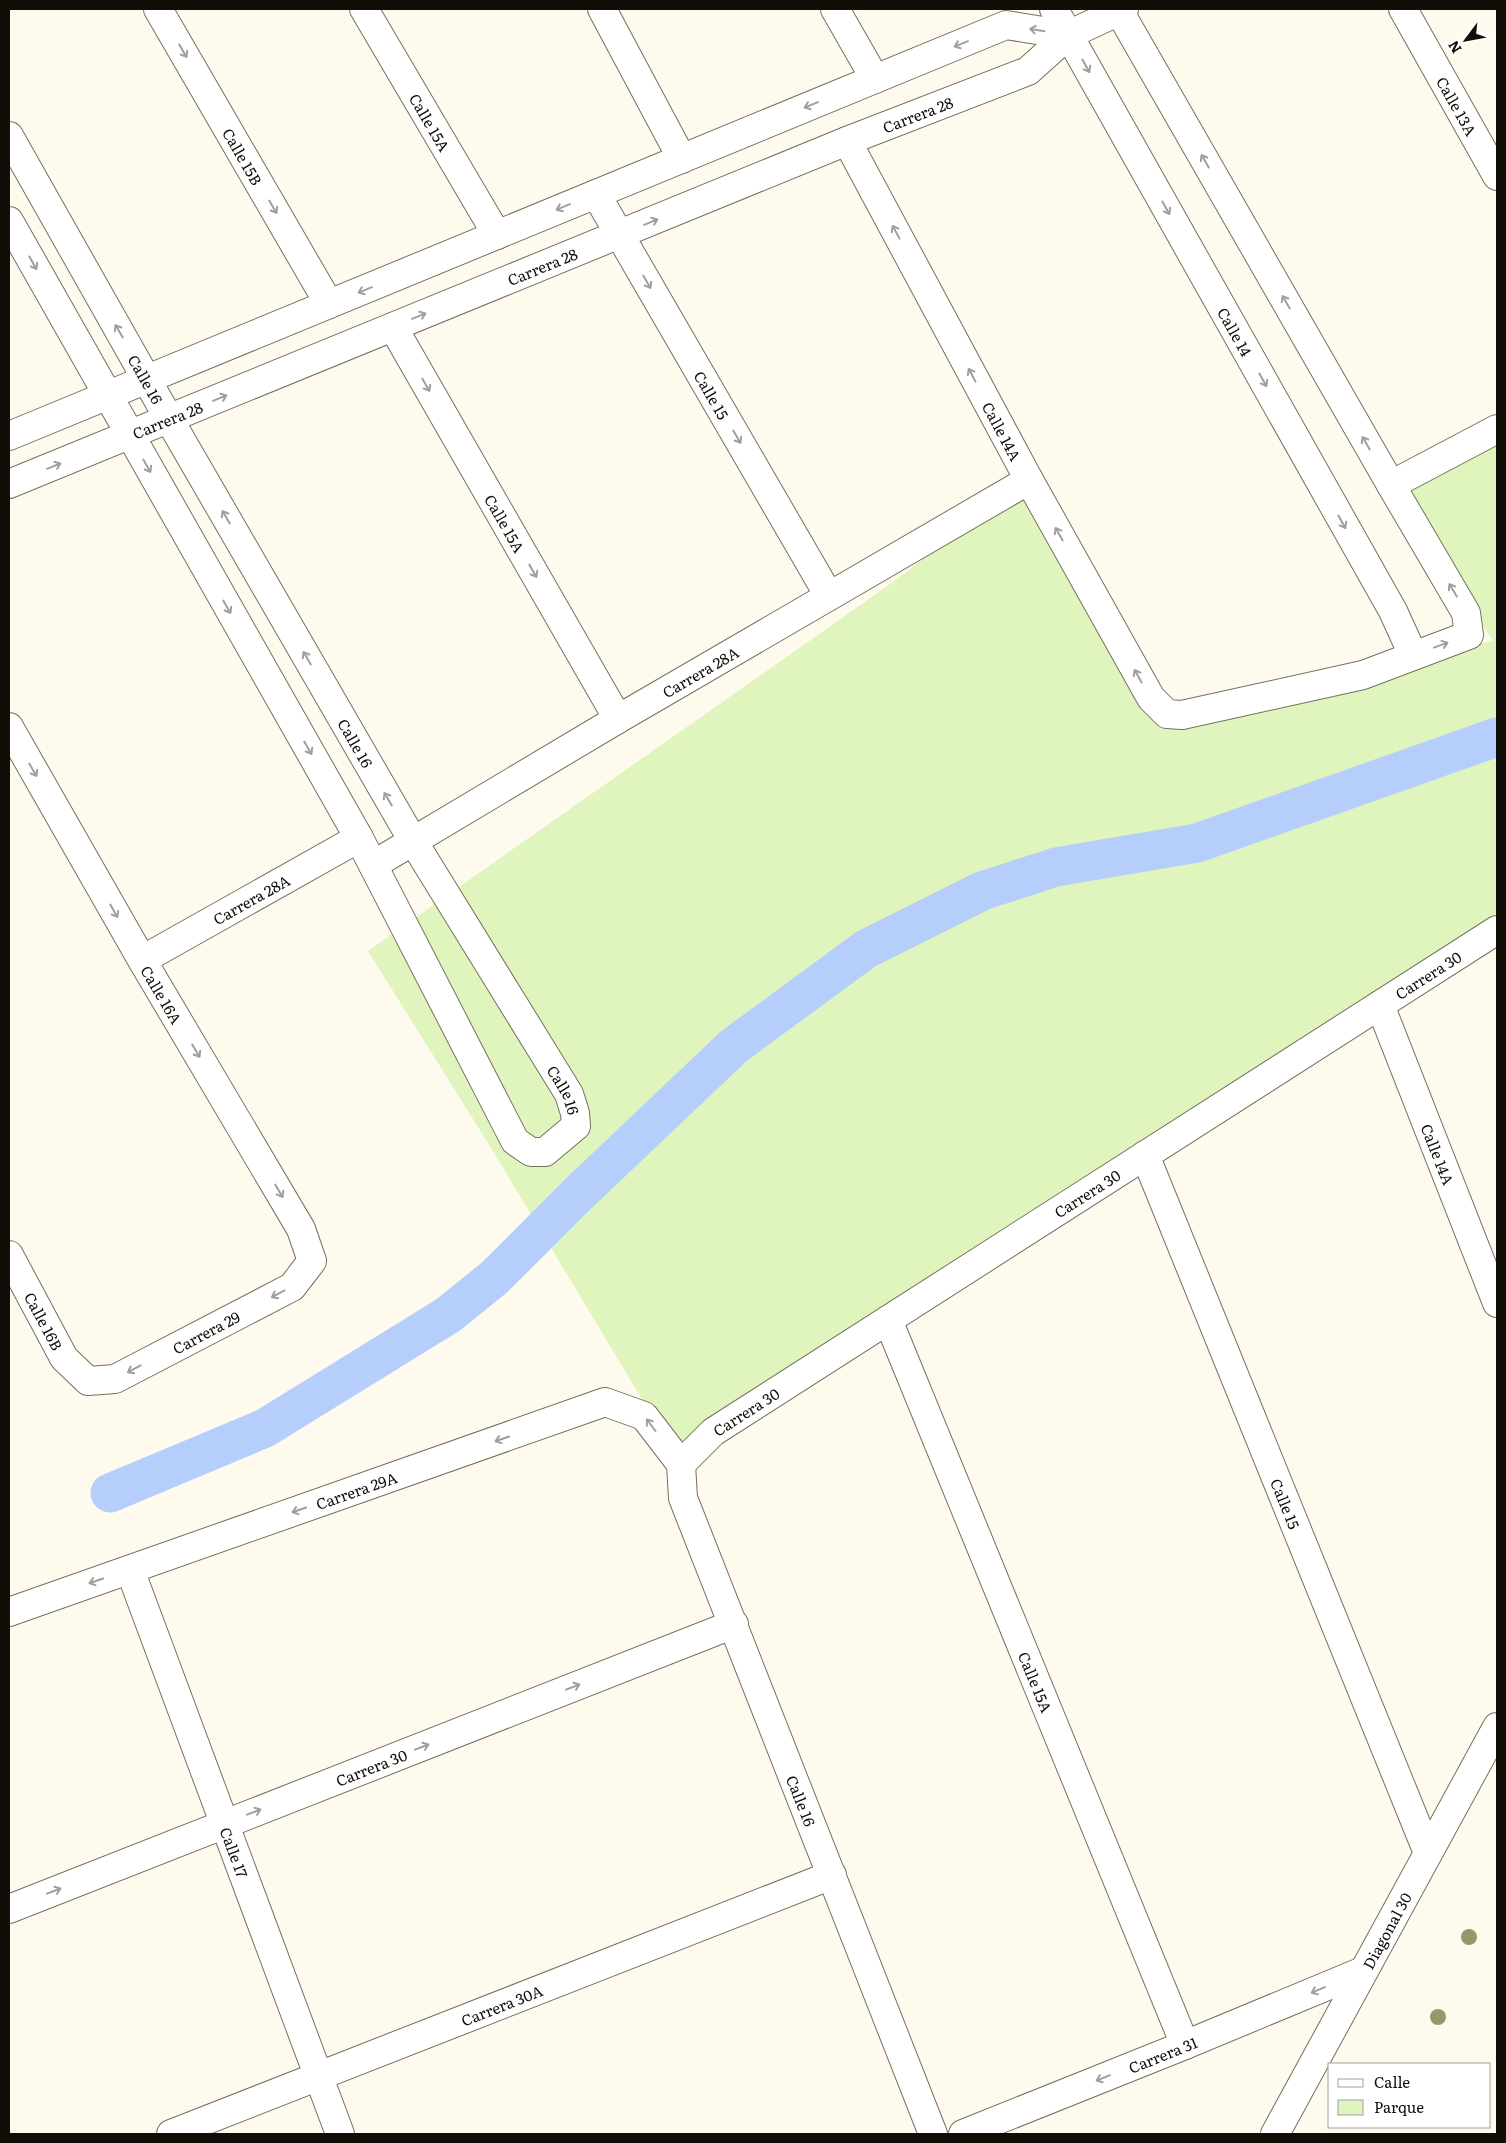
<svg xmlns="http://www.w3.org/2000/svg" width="1506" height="2143" font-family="Literata,serif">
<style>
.green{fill:#e0f4be}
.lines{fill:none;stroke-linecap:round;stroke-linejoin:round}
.canal{stroke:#b5cefc;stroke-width:39}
.minor-casing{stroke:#76705e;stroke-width:30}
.tertiary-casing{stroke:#76705e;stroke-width:30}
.minor{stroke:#fff;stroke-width:28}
.tertiary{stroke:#fff;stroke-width:28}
.tree{fill:#929a6c}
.oneway{stroke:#a09f9c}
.labels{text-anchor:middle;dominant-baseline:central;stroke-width:4;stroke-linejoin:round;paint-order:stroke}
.street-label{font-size:15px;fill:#110e08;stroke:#fff}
</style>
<rect width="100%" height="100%" fill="#fefaee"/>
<path class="green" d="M1497,428V929L681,1464L488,1143L368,951L886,587L1029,480L1167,714L1493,641L1391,485Z"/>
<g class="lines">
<path class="canal" d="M110,1493L265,1428L448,1315L495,1277L577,1195L734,1046L866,949L982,891L1056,867L1197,843L1497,737"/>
<defs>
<g id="minor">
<path id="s1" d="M158,9L329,304"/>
<path id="s2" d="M364,9L497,235"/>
<path d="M602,9L682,159"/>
<path d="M835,9L875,79"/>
<path id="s3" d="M1054,9L1393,611L1413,655"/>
<path id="s4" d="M1403,9L1497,176"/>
<path d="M1068,35L1124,9"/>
<path id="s5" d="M9,136L169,419L413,841L569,1094L575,1113L576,1126L545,1152H531L515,1141L359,838L9,221"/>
<path id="s6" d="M847,141L1029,480L1151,698L1167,714L1182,715L1363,675L1469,635L1466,613L1391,485L1118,9"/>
<path id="s7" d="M596,194L829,596"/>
<path id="s8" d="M393,327L618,719"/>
<path d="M1391,485L1497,429"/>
<path id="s9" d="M9,727L142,960L301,1229L312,1261L292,1287L115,1379L88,1381L64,1358L9,1255"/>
<path id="s10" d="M373,865L618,719L1029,480"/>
<path id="s11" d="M142,960L359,838"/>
<path id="s12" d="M1380,1005L1497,1303"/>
<path id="s13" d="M1145,1155L1428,1853"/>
<path id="s14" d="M888,1320L1185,2045"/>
<path id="s15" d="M681,1464L713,1432L1497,930"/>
<path id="s16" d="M681,1464L683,1498L933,2134"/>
<path id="s17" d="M130,1570L340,2134"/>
<path id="s18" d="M9,1612L605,1402L644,1416L681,1464"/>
<path id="s19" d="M9,1909L734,1624"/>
<path id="s20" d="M171,2134L832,1875"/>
<path id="s21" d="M963,2134L1185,2045L1363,1971"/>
<path id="s22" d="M1275,2134L1497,1727"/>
</g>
<g id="tertiary">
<path d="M9,436L1006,25L1068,35"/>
<path id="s23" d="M9,484L847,141L1028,71L1068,35"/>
</g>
</defs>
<use href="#minor" class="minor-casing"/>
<use href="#tertiary" class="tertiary-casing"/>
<use href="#minor" class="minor"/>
<use href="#tertiary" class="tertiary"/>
</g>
<g class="tree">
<circle cx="1469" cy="1937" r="8"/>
<circle cx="1438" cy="2017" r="8"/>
</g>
<defs><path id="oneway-shaft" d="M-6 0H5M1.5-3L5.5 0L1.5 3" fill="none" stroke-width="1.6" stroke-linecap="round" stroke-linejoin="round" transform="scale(1.25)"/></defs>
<g class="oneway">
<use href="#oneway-shaft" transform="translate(1037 30) rotate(-171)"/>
<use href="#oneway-shaft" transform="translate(961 44) rotate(158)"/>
<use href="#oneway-shaft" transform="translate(183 51) rotate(60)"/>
<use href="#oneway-shaft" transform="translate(1086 66) rotate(61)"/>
<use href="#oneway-shaft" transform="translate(811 105) rotate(158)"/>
<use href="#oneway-shaft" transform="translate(1205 161) rotate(-120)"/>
<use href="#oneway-shaft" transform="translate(273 207) rotate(60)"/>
<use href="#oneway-shaft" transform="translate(563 207) rotate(157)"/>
<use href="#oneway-shaft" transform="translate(1166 208) rotate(61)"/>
<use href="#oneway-shaft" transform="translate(651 222) rotate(-22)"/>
<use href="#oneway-shaft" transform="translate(896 232) rotate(-118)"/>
<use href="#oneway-shaft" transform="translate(33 263) rotate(61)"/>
<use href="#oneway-shaft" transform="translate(647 282) rotate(60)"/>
<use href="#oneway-shaft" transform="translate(365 290) rotate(158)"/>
<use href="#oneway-shaft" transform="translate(1286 302) rotate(-120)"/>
<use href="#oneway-shaft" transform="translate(419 316) rotate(-22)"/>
<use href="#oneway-shaft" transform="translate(119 331) rotate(-120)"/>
<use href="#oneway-shaft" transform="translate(972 375) rotate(-118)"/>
<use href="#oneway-shaft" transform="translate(1263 380) rotate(61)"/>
<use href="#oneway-shaft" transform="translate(426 385) rotate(60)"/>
<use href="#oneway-shaft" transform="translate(220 398) rotate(-22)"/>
<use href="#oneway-shaft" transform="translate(737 437) rotate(60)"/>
<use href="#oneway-shaft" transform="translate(1366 443) rotate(-120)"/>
<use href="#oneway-shaft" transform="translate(54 466) rotate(-22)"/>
<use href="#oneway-shaft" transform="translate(147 466) rotate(60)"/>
<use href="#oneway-shaft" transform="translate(226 517) rotate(-120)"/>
<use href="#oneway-shaft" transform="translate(1342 522) rotate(61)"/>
<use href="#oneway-shaft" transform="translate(1059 534) rotate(-119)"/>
<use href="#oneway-shaft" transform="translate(533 571) rotate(60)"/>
<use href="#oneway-shaft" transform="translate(1453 590) rotate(-121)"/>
<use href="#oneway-shaft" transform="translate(227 607) rotate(60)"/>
<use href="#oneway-shaft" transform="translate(1441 645) rotate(-20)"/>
<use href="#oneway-shaft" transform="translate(307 658) rotate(-120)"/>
<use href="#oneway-shaft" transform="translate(1138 676) rotate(-119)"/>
<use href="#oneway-shaft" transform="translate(308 748) rotate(60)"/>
<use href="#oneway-shaft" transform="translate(33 770) rotate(60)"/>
<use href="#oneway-shaft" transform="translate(388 799) rotate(-120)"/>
<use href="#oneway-shaft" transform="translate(114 911) rotate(60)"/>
<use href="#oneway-shaft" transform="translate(196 1051) rotate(59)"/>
<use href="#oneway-shaft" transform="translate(279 1191) rotate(59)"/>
<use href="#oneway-shaft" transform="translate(278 1294) rotate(152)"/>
<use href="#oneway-shaft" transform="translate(134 1369) rotate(152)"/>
<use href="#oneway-shaft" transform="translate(651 1425) rotate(-127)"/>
<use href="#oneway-shaft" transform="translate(502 1439) rotate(161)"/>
<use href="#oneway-shaft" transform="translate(299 1510) rotate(161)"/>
<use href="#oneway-shaft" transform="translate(96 1581) rotate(161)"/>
<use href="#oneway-shaft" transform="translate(573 1687) rotate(-21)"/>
<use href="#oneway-shaft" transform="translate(422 1747) rotate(-21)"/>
<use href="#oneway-shaft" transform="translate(254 1812) rotate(-21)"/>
<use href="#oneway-shaft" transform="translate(54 1891) rotate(-21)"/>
<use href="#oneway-shaft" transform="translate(1318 1990) rotate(157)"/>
<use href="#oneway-shaft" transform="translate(1103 2078) rotate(158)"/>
</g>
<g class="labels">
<g class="street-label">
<text stroke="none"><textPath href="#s4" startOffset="111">Calle 13A</textPath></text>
<text stroke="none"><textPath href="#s23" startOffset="981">Carrera 28</textPath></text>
<text stroke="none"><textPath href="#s2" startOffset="131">Calle 15A</textPath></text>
<text stroke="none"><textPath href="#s1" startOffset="170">Calle 15B</textPath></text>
<text stroke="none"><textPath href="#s23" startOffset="576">Carrera 28</textPath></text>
<text stroke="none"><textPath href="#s3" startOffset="370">Calle 14</textPath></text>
<text stroke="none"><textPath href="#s5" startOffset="279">Calle 16</textPath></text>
<text stroke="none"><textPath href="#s7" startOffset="232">Calle 15</textPath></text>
<text stroke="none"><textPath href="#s23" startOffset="171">Carrera 28</textPath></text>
<text stroke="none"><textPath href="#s6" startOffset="329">Calle 14A</textPath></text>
<text stroke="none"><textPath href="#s8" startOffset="226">Calle 15A</textPath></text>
<text stroke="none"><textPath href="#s10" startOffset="380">Carrera 28A</textPath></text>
<text stroke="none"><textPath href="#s5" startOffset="699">Calle 16</textPath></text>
<text stroke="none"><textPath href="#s11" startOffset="125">Carrera 28A</textPath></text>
<text stroke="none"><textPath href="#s15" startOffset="894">Carrera 30</textPath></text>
<text stroke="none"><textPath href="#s9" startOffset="308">Calle 16A</textPath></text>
<text stroke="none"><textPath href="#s5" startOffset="1104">Calle 16</textPath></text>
<text stroke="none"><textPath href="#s12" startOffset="160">Calle 14A</textPath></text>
<text stroke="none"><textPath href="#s15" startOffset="489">Carrera 30</textPath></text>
<text transform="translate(44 1321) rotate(62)">Calle 16B</text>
<text transform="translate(206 1332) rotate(-28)">Carrera 29</text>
<text stroke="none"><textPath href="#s15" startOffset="84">Carrera 30</textPath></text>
<text stroke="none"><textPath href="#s18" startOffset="368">Carrera 29A</textPath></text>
<text stroke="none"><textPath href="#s13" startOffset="376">Calle 15</textPath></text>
<text stroke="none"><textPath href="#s14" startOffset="391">Calle 15A</textPath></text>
<text stroke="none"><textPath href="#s19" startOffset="389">Carrera 30</textPath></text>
<text stroke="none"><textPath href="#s16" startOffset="359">Calle 16</textPath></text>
<text stroke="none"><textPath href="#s17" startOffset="301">Calle 17</textPath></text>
<text stroke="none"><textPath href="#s22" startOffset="232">Diagonal 30</textPath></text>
<text stroke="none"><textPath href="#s20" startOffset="355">Carrera 30A</textPath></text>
<text stroke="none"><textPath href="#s21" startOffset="215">Carrera 31</textPath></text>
</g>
</g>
<rect width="1506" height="2143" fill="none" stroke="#110e08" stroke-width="20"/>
<rect x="1328" y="2063" width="162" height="65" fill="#ffffff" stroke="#a09f9c"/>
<rect x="1338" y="2079" width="25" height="8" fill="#ffffff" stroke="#a09f9c"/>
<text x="1374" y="2088" font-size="15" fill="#110e08">Calle</text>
<rect x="1338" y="2100" width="25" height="15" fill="#e0f4be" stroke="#a09f9c"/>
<text x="1374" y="2113" font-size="15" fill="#110e08">Parque</text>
<g transform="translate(1466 40) rotate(238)" stroke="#ffffff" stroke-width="4" paint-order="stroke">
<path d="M0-4L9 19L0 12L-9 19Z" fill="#110e08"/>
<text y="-8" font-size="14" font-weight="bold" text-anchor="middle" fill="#110e08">N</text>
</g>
</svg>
